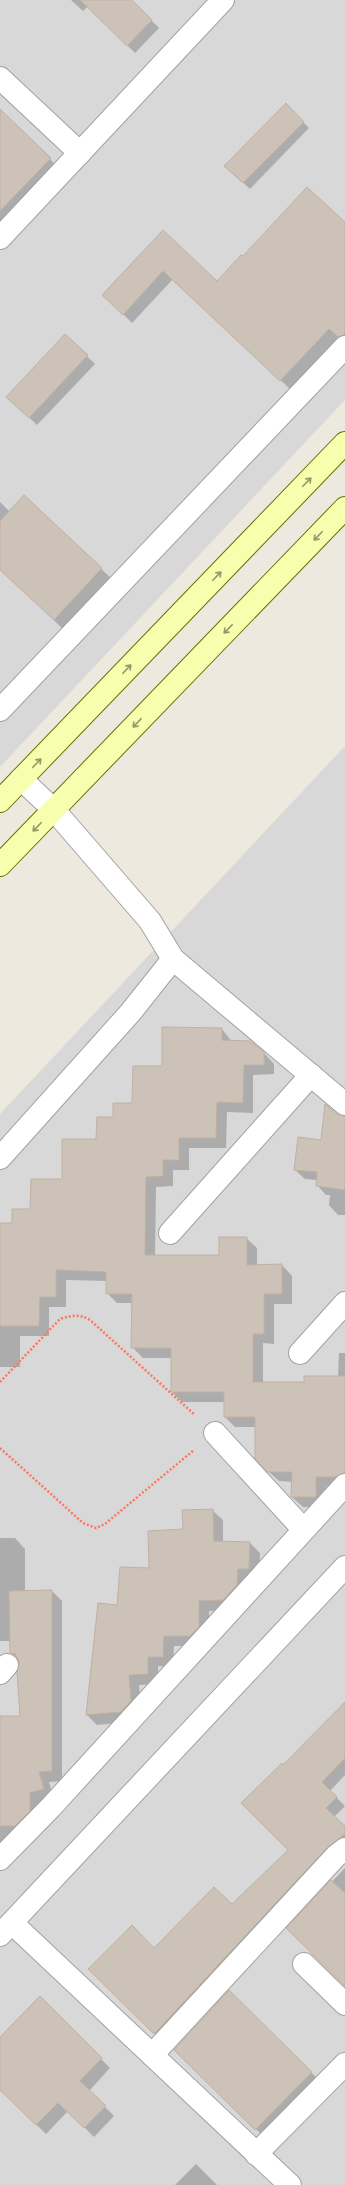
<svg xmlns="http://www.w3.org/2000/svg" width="345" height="2185" font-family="'Nunito Sans',sans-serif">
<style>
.residential{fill:#d9d8d8}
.shadow{fill:#0003}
.building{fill:#cdc2b8;stroke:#c0b0a1}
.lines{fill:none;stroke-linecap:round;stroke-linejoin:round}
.street-casing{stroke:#a2a2a2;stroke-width:24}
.secondary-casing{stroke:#637400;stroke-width:24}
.path{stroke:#ff755f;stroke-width:2.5;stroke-dasharray:2 2;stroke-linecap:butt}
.street{stroke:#fff;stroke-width:22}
.secondary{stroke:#f7fead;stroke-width:22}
.oneway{stroke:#94986b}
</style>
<rect width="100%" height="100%" fill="#eee9df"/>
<g class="residential">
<path d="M0,0H345V400L0,767Z"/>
<path d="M345,746V2185H0V1114Z"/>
</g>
<g class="shadow">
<path d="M71,0H131L159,28L135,53L88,6L83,11Z"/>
<path d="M286,105L309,128L250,189L231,172Z"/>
<path d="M0,111L59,168L0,230Z"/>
<path d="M345,223V342L338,337L290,389L173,279L132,323L113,304L163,231L217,283L243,258Z"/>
<path d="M65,335L95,364L37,425L15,404Z"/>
<path d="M24,497L111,578L63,629L0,569V502L10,512Z"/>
<path d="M222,1029L232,1042L264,1053L274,1064V1074L253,1075V1113L227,1112L226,1148H189V1170H173V1186L156,1187L155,1256H220L246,1238L257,1248V1266L282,1265L292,1276V1304H274V1344L263,1343V1383H305L338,1377L339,1353H345V1487H326V1507H303L292,1497L293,1482L279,1481L268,1471L256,1427H235L225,1417V1402H182L172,1392V1358H143L132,1347L133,1303H117L107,1293V1281L66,1280V1307H49V1336H20V1367H0V1224H13L31,1210L63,1180L114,1118L133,1104L163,1067Z"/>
<path d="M345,1116V1215H338L329,1205L330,1195H326L317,1185V1180L305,1179L295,1170Z"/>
<path d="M212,1510L223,1520V1542L250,1543L260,1553L259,1579L233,1610L209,1611V1637L200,1646H174L173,1667L158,1666V1684L139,1685L141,1711L131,1722L97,1725L87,1715L118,1606L184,1530Z"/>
<path d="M0,1538H15L25,1549V1592L52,1591L62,1601V1781L49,1782L54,1799L25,1836H5V1857L0,1863V1717H21L20,1661L11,1652V1641H0Z"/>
<path d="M345,1703V1775L330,1791L345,1806L334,1817L345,1828V1850L163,2042L90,1969L154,1949L232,1905L290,1850L284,1766Z"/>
<path d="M345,1868V1985L288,1928Z"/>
<path d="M229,1992L321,2082L265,2138L175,2050Z"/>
<path d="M40,1998L110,2068L89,2091L114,2116L94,2137L68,2111L46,2134L0,2089V2038Z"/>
<path d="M196,2164L217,2185H175Z"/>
</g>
<g class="building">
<path d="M80,0H132L152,20L127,46Z"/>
<path d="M286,103L304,122L243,183L224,166Z"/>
<path d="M0,109L51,158L0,211Z"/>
<path d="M307,187L345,222V335L338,337L329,329L280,381L163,271L123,315L102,295L163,230L217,281L241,255L243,256Z"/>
<path d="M65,334L88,355L29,418L6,397Z"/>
<path d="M24,495L102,568L54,620L0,570V521Z"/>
<path d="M162,1027L222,1028V1040L250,1041L264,1052V1065H244L243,1103L217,1102L216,1138H179V1160H163V1176L146,1177L145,1255H219V1237H247V1265L282,1264V1294H264V1334H253V1382H304V1376H345V1473L335,1477H316V1497H291L292,1472H267L255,1458V1417H224V1392H171V1348H131L132,1294H106V1272L56,1270V1297H40L39,1326H0V1223H12V1209H30L31,1179H62V1139H96L97,1117H113V1103H132L133,1066H162Z"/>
<path d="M325,1104L337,1114L345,1116V1190L316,1186L317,1172L294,1170L298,1137L321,1140Z"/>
<path d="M213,1509L214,1541L250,1542L249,1569H238L237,1585L223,1600L199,1601V1627L190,1636H164L163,1657H148V1674L129,1675L131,1701L121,1712L86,1715L98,1603L117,1605L120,1567L149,1568L148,1531L183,1529L182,1510Z"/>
<path d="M52,1590V1771L39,1772L44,1789L30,1793V1811L15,1826H0V1716H20L17,1672L19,1661L15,1653H10L9,1591Z"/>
<path d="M345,1702V1758L322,1782L337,1797L326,1808L345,1826V1834L327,1848L154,2034L88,1969L132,1925L154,1948L214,1887L232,1904L288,1850L241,1803L282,1763L283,1765Z"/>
<path d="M331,1880L345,1893V1986L286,1928Z"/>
<path d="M229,1990L312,2072L255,2130L174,2050Z"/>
<path d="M40,1996L102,2058L80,2081L106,2106L84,2128L58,2103L36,2125L0,2090V2037Z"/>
</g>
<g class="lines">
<defs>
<g id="street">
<path d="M0,78L80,153"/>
<path d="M0,238L223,0"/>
<path d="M0,710L345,347"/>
<path d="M21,779L54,810L150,921L173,959L345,1104"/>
<path d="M0,1158L130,1013L173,959"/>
<path d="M170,1233L311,1075"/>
<path d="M300,1353L345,1303"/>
<path d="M215,1433L303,1529"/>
<path d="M0,1673L7,1665"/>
<path d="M0,1859L51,1807L345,1485"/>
<path d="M12,1923L290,2185"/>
<path d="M0,1935L345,1567"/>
<path d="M304,1964L345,2004"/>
<path d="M152,2055L336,1856L345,1849"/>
<path d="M256,2154L345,2064"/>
</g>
<g id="secondary">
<path d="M0,801L345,443"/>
<path d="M0,865L345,508"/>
</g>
</defs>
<use href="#street" class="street-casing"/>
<use href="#secondary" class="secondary-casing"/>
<g class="path">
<path d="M0,1382L60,1319C72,1315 80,1314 90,1320L195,1415"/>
<path d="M0,1448L83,1523L96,1528L105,1524L194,1450"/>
</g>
<use href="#street" class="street"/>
<use href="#secondary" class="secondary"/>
</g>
<defs><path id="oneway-shaft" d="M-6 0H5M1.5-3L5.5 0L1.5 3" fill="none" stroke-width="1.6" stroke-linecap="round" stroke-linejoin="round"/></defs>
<g class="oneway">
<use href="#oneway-shaft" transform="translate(307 482) rotate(-46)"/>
<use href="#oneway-shaft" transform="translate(318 536) rotate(134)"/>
<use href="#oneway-shaft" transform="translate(217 576) rotate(-46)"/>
<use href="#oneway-shaft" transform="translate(228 629) rotate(134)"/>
<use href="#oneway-shaft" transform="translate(127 669) rotate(-46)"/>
<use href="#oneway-shaft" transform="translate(137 723) rotate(134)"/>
<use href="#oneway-shaft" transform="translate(37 763) rotate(-46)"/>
<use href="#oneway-shaft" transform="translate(37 827) rotate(134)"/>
</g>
</svg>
